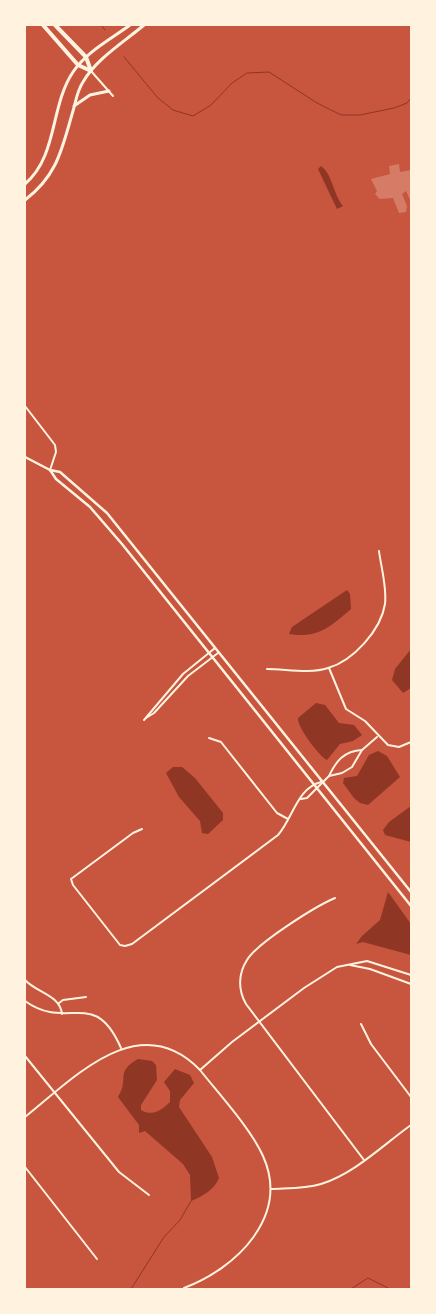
<svg xmlns="http://www.w3.org/2000/svg" width="436" height="1314" font-family="'Noto Serif',serif">
<style>
.water{fill:#8f3625}
.lines{fill:none;stroke-linecap:round;stroke-linejoin:round}
.stream{stroke:#8f3625;stroke-width:1}
.building{fill:#d67c66}
.minor{stroke:#fff3e0;stroke-width:2}
.tertiary{stroke:#fff3e0;stroke-width:2.5}
.secondary{stroke:#fff3e0;stroke-width:3}
.motorway{stroke:#fff3e0;stroke-width:4}
</style>
<rect width="100%" height="100%" fill="#c8553d"/>
<g class="water">
<path d="M321,166C333,175 333,194 343,206L337,209L318,169Z"/>
<path d="M347,590L350,594L351,609C331,626 318,639 289,634L292,627Z"/>
<path d="M411,649V688L403,693L392,680L395,669Z"/>
<path d="M316,703L325,705L339,723L354,725L362,735L353,741L340,744L327,760C319,756 297,727 298,718Z"/>
<path d="M378,751L387,756L400,777L368,805L360,803L354,798L343,783L344,778L357,776L369,755Z"/>
<path d="M173,767H182L195,778L223,813V820L208,834L202,833L200,821L179,797L166,773Z"/>
<path d="M411,806V842L385,835L383,830L389,822Z"/>
<path d="M388,892L411,924V955L363,942L356,944L362,936L380,920Z"/>
<path d="M138,1059L152,1061L156,1065L157,1080L141,1105V1110C152,1117 162,1110 170,1102V1091L164,1082L175,1069L190,1075L194,1083L180,1100L179,1107L212,1157L219,1178C215,1189 202,1197 191,1201L190,1175L183,1164L145,1131L139,1133V1125L118,1097C130,1078 114,1073 138,1059Z"/>
</g>
<g class="lines">
<g class="stream">
<path d="M101,25L105,30"/>
<path d="M124,57L158,98L173,110L193,116L211,105L232,83L247,73L269,72L317,103L341,115H360L394,108L407,103L411,98"/>
<path d="M131,1289L164,1237L180,1220L191,1201"/>
<path d="M351,1289L368,1278L390,1289"/>
<path d="M404,1289L411,1288"/>
</g>
</g>
<path class="building" d="M399,164L400,172L411,170V202L406,191L402,194L407,206L406,212L399,213L393,198L380,199L375,194L377,191L371,179L390,174L389,166Z"/>
<g class="lines">
<g class="minor">
<path d="M91,71L113,96"/>
<path d="M25,406L55,445L56,452L50,470"/>
<path d="M329,668L346,709L365,721L388,745L399,747L411,742"/>
<path d="M267,669C286,669 310,674 328,668C353,661 381,630 385,604C387,587 381,567 379,551"/>
<path d="M146,718L154,713L188,676L218,653"/>
<path d="M144,720L183,674L215,648"/>
<path d="M209,738L221,742L277,813L288,819"/>
<path d="M329,776C336,761 344,751 362,750"/>
<path d="M301,799L307,798L329,776L342,773L352,767L362,750L377,737"/>
<path d="M142,829L133,833L71,879L73,885L120,945L125,946L132,944L278,835C293,818 297,788 321,782"/>
<path d="M335,898C316,906 257,943 247,960C238,974 238,990 246,1004L364,1160"/>
<path d="M350,965L370,969L411,984"/>
<path d="M25,980C37,993 60,995 62,1014"/>
<path d="M25,1001C68,1032 94,986 121,1048"/>
<path d="M59,1003L63,1000L86,997"/>
<path d="M361,1024L371,1044L411,1097"/>
<path d="M25,1056L119,1172L149,1195"/>
<path d="M200,1070L232,1042L304,988L337,967L367,961L411,975"/>
<path d="M25,1117C74,1078 139,1007 200,1070C219,1094 251,1129 263,1156C290,1216 237,1268 184,1288"/>
<path d="M25,1167L97,1259"/>
<path d="M271,1189C287,1188 304,1189 321,1184C354,1174 383,1145 411,1125"/>
</g>
<g class="tertiary">
<path d="M25,457L50,470L60,472L107,513L411,892"/>
<path d="M50,470L56,479L90,507L122,544L411,906"/>
</g>
<g class="secondary">
<path d="M74,106L90,95L109,91"/>
<path d="M25,184C58,156 50,106 73,72C86,52 111,39 130,25"/>
<path d="M25,200C58,175 62,148 73,111C76,101 77,91 83,82C96,59 124,42 144,25"/>
</g>
<g class="motorway">
<path d="M43,25L78,65L91,71"/>
<path d="M55,25L86,57L91,71"/>
</g>
</g>
<rect width="436" height="1314" fill="none" stroke="#fff3e0" stroke-width="52"/>
</svg>
